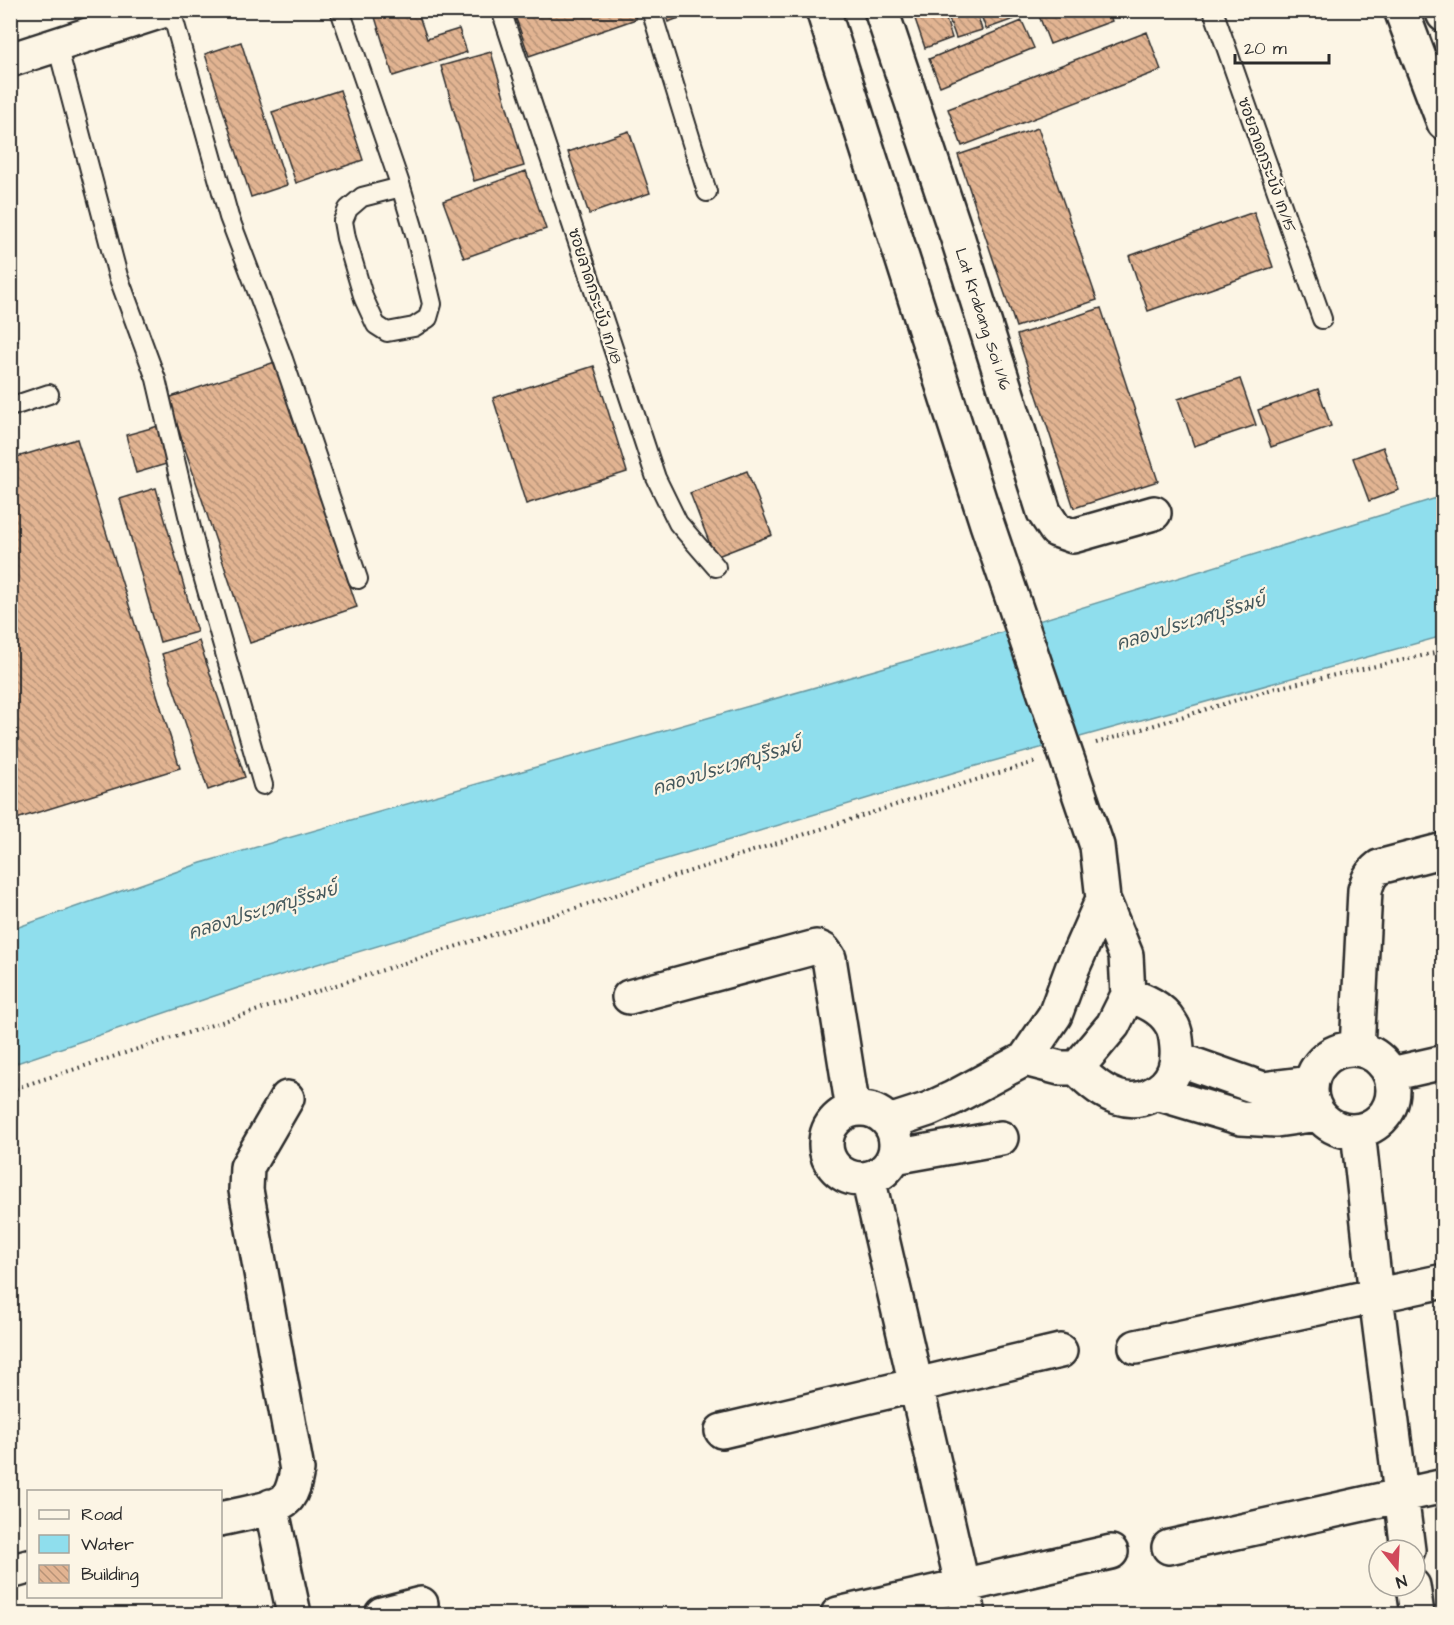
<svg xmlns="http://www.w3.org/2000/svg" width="1454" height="1625" font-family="'Architects Daughter','Playpen Sans Thai',sans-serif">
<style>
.water{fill:#8fdeed;stroke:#67969f;stroke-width:1.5}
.building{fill:url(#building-back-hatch);stroke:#2b2b2b;stroke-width:1.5}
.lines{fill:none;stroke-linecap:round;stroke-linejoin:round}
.lane-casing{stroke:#2b2b2b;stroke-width:22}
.street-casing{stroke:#2b2b2b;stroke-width:38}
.primary-casing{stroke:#2b2b2b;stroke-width:38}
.path{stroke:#2b2b2b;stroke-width:4;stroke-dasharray:1.5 4.5;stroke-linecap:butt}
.lane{stroke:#fcf5e5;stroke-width:18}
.street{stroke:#fcf5e5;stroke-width:33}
.primary{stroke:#fcf5e5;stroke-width:33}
.labels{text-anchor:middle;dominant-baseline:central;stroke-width:4.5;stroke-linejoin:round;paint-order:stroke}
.street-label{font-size:16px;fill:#2b2b2b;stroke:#fcf5e5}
.water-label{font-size:18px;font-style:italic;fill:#44585c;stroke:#fcf5e5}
</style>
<defs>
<pattern id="building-back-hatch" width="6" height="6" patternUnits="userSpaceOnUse" patternTransform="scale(1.5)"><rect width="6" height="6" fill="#e2b492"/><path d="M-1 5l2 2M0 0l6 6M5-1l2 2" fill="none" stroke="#b79377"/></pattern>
</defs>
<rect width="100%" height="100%" fill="#fcf5e5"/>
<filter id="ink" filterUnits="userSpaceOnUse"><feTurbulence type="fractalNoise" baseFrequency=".0167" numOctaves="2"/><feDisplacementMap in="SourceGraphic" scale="12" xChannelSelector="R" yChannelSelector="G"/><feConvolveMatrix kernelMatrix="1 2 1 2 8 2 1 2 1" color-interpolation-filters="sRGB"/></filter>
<g filter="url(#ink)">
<path class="water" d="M1443,496V636L972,767L238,988L11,1065L10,930L201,863L938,652Z"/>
<path class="building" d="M396,10H417L427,39L459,29L467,52L393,76L375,17Z
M513,10H633L636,19L529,56Z
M664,10H701L668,22Z
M912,10H943L952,38L925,48Z
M956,10H976L982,30L956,38L947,13Z
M979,10H1023L1025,15L986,29Z
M1044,10H1108L1112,21L1050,44L1038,13Z
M1022,21L1034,48L940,86L929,59Z
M1147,32L1161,70L962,146L948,109Z
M241,42L287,185L251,197L205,54Z
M491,52L524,166L474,181L441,66Z
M340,90L363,160L296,183L272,112Z
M1038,128L1097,300L1016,327L958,155Z
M629,131L650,193L589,214L568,152Z
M526,171L546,229L464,258L443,201Z
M1254,212L1273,267L1148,311L1129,256Z
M1101,308L1158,481L1074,508L1017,335Z
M10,317L18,341L10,344Z
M275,362L357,607L250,643L168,398Z
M594,366L627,472L526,504L493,398Z
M1240,379L1256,425L1194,446L1178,399Z
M1318,389L1331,426L1271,447L1258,410Z
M162,425L173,462L136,473L126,435Z
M77,439L180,768L10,821V459Z
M1383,447L1399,490L1369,501L1353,458Z
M747,471L772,535L715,557L690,493Z
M156,488L197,632L160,642L120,499Z
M199,641L245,777L208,790L162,654Z"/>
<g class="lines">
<g class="lane-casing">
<path id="lane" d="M171,10L229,217L283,359L358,579
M340,10L401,187
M501,10L656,478L678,523L716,567
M651,10L707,192
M1213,10L1322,319
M57,45L118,276L156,379L199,562L263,785
M401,187L416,237L432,304L428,318L414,327L387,332L376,325L364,299L346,238L343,221L348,209L362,197Z
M10,407L49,394"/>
</g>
<g class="street-casing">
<path id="street" d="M823,10L987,524L1097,846L1103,899L1126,955L1128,995L1113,1025L1077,1068H1060L1025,1059
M881,10L958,239L1044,512L1056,530L1073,536L1154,513
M1401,10L1444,123
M1442,10L1444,15
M629,997L816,947L823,950L829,958L853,1110
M1311 1090a41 41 0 1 1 82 0a41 41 0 1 1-82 0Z
M1357,1049L1365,890C1368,880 1370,874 1379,867L1444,850
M1178,1059L1263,1089L1311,1083
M1077,1068C1101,1094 1133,1114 1164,1086C1175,1076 1178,1062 1177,1048C1176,1038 1176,1030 1170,1022C1161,1007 1144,1000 1128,995
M1391,1074L1444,1062
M1157,1093L1241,1118L1276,1120L1318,1114
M826 1144a35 35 0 1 1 70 0a35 35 0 1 1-70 0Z
M889,1122L929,1109L953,1098L1025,1059L1055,1015L1072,969L1103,899
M1358,1131L1376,1296L1408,1550
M894,1157L1001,1138
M868,1178L969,1614
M1136,1347L1444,1281
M722,1431L1060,1351
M271,1506L294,1614
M220,1519C236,1515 279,1509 288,1497C294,1489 295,1479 297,1470L246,1190L247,1167L287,1098
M1169,1547L1444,1486
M10,1572L28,1567
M1413,1586L1417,1614
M382,1614L421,1604
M838,1614L1111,1552"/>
</g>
<g class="primary-casing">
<path id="primary" d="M10,60L165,10"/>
</g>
<path class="path" d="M1096,743L1276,688L1444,651
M10,1090L936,792L1035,762"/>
<use href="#lane" class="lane"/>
<use href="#street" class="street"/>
<use href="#primary" class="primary"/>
</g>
</g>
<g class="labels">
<g class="street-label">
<text transform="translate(1267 165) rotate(70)">ซอยลาดกระบัง 1ก/15</text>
<text transform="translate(595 296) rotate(72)">ซอยลาดกระบัง 1ก/18</text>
<text transform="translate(983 319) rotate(72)">Lat Krabang Soi 1/16</text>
</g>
<g class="water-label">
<text transform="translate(1191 622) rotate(-17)">คลองประเวศบุรีรมย์</text>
<text transform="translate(727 767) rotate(-17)">คลองประเวศบุรีรมย์</text>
<text transform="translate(263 911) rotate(-17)">คลองประเวศบุรีรมย์</text>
</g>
</g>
<rect width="1454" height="1625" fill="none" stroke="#fcf5e5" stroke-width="36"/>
<rect x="18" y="18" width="1418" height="1589" fill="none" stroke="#2b2b2b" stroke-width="2" filter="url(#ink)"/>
<rect x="27" y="1490" width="195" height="108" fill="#fcf5e5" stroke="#a8a49b" stroke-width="1.5"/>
<rect x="39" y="1510" width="30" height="9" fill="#fcf5e5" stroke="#a8a49b" stroke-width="1.5"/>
<text x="81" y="1520" font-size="18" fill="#2b2b2b">Road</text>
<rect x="39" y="1535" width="30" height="18" fill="#8fdeed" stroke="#a8a49b" stroke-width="1.5"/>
<text x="81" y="1550" font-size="18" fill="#2b2b2b">Water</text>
<rect x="39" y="1565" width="30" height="18" fill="url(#building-back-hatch)" stroke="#a8a49b" stroke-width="1.5"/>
<text x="81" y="1580" font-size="18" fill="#2b2b2b">Building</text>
<g transform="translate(1397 1568) rotate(162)"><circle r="28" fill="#fcf5e5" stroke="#a8a49b" stroke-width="1.5"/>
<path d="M0-4.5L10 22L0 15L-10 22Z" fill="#d1495b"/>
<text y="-9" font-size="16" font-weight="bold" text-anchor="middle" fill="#2b2b2b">N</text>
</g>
<path d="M1235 54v9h94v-9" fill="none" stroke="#2b2b2b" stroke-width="3"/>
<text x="1244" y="54" font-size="18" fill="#2b2b2b" stroke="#fcf5e5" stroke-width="4.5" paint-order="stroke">20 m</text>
</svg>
